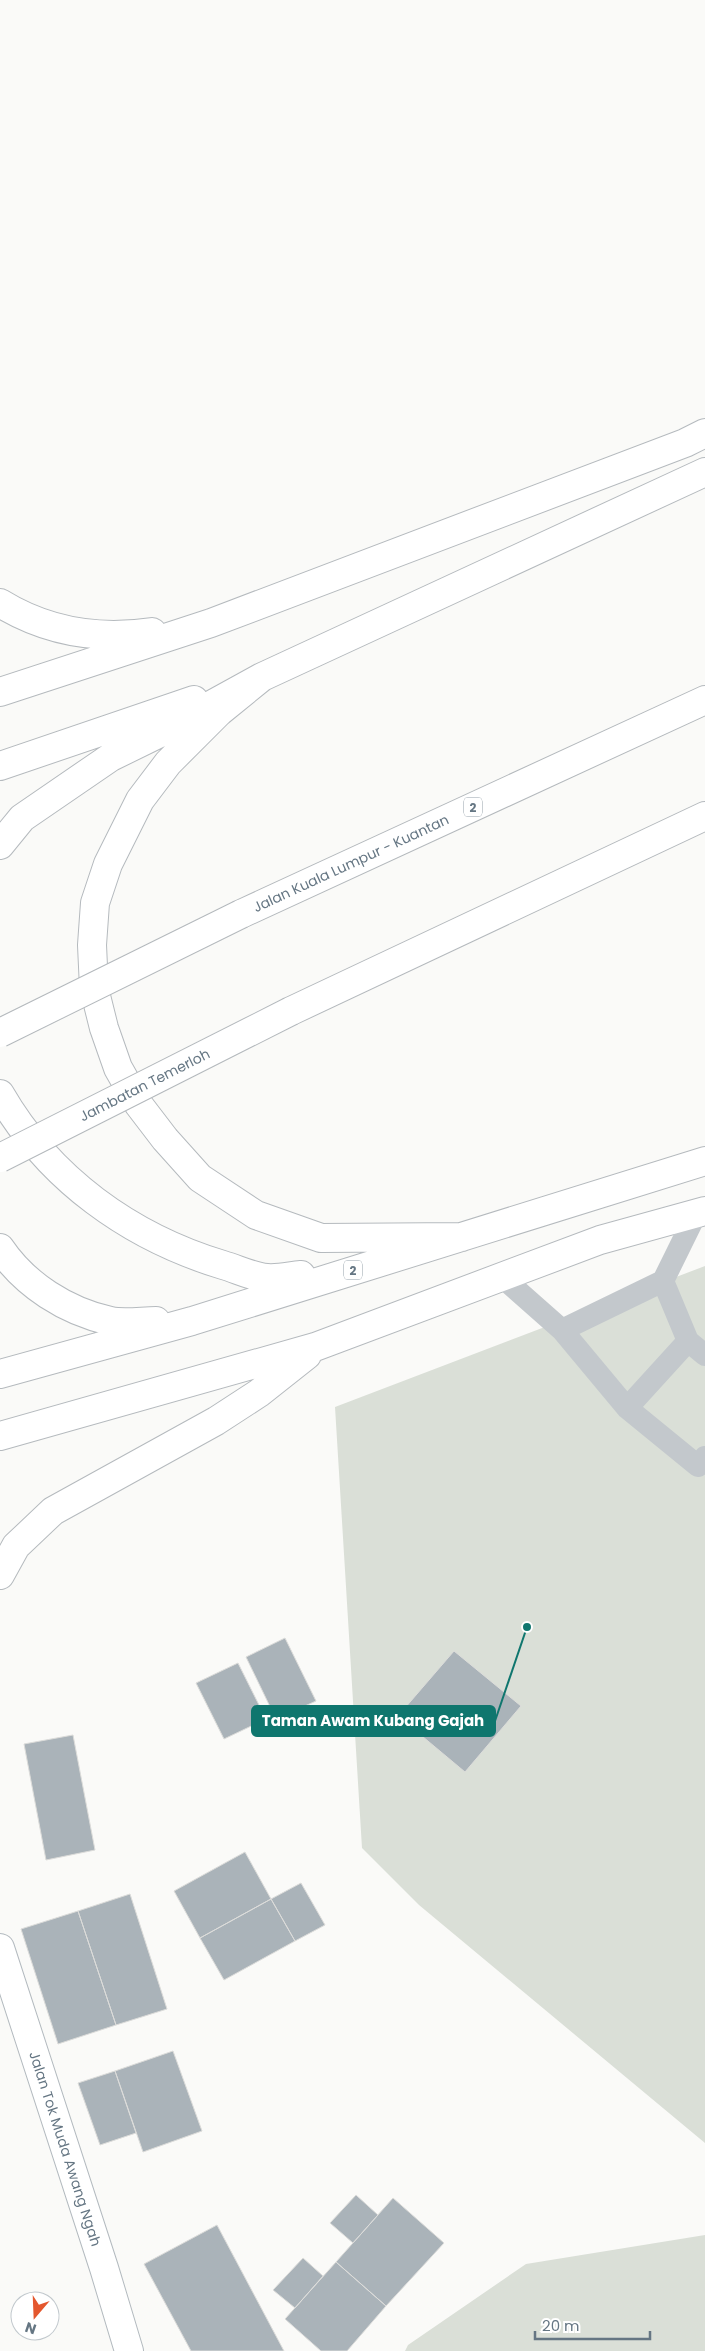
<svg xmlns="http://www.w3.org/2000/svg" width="705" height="2351" font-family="Poppins,sans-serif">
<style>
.green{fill:#dadfd7}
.building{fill:#aab3b9;stroke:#dcdcda}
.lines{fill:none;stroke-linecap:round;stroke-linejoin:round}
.secondary-casing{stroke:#b3babf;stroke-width:30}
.primary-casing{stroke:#b5babe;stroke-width:30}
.highway-casing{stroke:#b4b9bd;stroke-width:30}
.lane{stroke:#c3c8cc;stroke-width:22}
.secondary{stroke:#fff;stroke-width:28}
.primary{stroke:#fff;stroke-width:28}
.highway{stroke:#fff;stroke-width:28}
.highway-bridge-casing{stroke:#b4b9bd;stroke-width:30;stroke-linecap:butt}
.highway-bridge{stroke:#fff;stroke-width:28}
.labels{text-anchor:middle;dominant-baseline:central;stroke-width:5;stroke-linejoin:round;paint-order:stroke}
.shield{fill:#fff;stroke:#939fa8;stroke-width:1}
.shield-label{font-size:12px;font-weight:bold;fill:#657683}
.street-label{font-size:14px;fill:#657683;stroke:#fff}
.leader{fill:none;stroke:#0f766e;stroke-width:2}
.callout-dot{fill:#0f766e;stroke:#fff;stroke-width:2}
.callout{fill:#0f766e;stroke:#0f766e;stroke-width:2}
.callout-label{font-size:15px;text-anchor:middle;font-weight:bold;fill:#fff}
</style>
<rect width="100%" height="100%" fill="#fafaf8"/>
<path class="green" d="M705,1266V2143L419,1905L362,1848L335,1407Z
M705,2235V2351H405L408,2345L526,2264Z"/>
<path class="building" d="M285,1638L316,1701L276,1719L246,1657Z
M454,1651L521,1706L465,1772L398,1716Z
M238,1663L266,1719L224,1739L196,1683Z
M73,1735L95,1850L46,1860L24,1744Z
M245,1852L271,1899L200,1938L174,1891Z
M301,1883L325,1925L295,1941L271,1899Z
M130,1894L167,2009L116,2025L78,1911Z
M271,1899L295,1941L224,1980L200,1938Z
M78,1911L116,2025L58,2044L21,1929Z
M173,2051L202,2131L143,2152L115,2071Z
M115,2071L136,2133L100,2145L78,2083Z
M356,2195L378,2215L353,2243L330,2223Z
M393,2198L444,2243L386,2306L336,2262Z
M217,2225L284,2351H191L144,2264Z
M303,2258L323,2276L295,2308L273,2290Z
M336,2262L386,2306L347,2351H321L285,2319Z"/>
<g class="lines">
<g class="secondary-casing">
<g id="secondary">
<path id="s1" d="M0,1948L104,2268L129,2351"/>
</g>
</g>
<g class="primary-casing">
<path id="primary" d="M0,603C47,632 98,640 152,632
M262,677L219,712L168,763L140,800L108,864L95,903L92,945L94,988L104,1028L118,1068L139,1105L165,1139L200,1178L256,1215L321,1238L462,1237
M0,692L211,623L685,443L705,433
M0,766L194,700
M0,845L22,818L111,757L162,732L262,677L705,472
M0,1094C49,1179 130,1237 223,1265C237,1269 253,1277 267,1278C278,1279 290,1276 301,1275
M0,1248C25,1285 66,1311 110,1321C124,1324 142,1321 156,1321
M0,1374L192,1321L705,1161
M0,1436L315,1347L600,1240L705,1211
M0,1575L16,1546L53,1511L216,1421L259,1393L307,1355"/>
</g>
<g class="highway-casing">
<g id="highway">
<path id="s2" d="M241,914L705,700"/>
<path d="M291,1011L705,816"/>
</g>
</g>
<path class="lane" d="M502,1277L562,1330L627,1408L698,1466L705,1457
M663,1281L688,1341L705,1355
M562,1330L663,1281L696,1214
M627,1408L688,1341"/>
<use href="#secondary" class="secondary"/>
<use href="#primary" class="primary"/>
<use href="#highway" class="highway"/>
<g class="highway-bridge-casing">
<g id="highway-bridge">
<path d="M0,1033L241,914"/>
<path id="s3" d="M0,1158L291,1011"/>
</g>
</g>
<use href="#highway-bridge" class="highway-bridge"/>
</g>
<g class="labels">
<g class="shield">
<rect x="464" y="797.5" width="18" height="19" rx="4"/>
<rect x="344" y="1260.5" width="18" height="19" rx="4"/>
</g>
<g class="shield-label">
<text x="473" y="807">2</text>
<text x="353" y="1270">2</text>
</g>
<g class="street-label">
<text stroke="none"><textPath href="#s2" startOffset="121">Jalan Kuala Lumpur - Kuantan</textPath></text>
<text stroke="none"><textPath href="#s3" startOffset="162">Jambatan Temerloh</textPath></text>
<text stroke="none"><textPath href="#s1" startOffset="211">Jalan Tok Muda Awang Ngah</textPath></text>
</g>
</g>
<path class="leader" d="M527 1627L495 1721"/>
<circle class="callout-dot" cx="527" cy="1627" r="5"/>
<rect class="callout" x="252" y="1706" width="243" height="30" rx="5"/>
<g class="callout-label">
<text x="373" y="1726">Taman Awam Kubang Gajah</text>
</g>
<g transform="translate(35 2316) rotate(199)"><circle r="24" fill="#ffffff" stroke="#c1c8cd"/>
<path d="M0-4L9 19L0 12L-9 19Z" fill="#e4572e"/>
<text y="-8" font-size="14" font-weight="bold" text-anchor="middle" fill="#657683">N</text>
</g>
<path d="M535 2331v8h115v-8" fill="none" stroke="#657683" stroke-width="2.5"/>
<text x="542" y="2331" font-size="15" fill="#657683" stroke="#ffffff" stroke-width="4" paint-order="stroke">20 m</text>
</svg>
